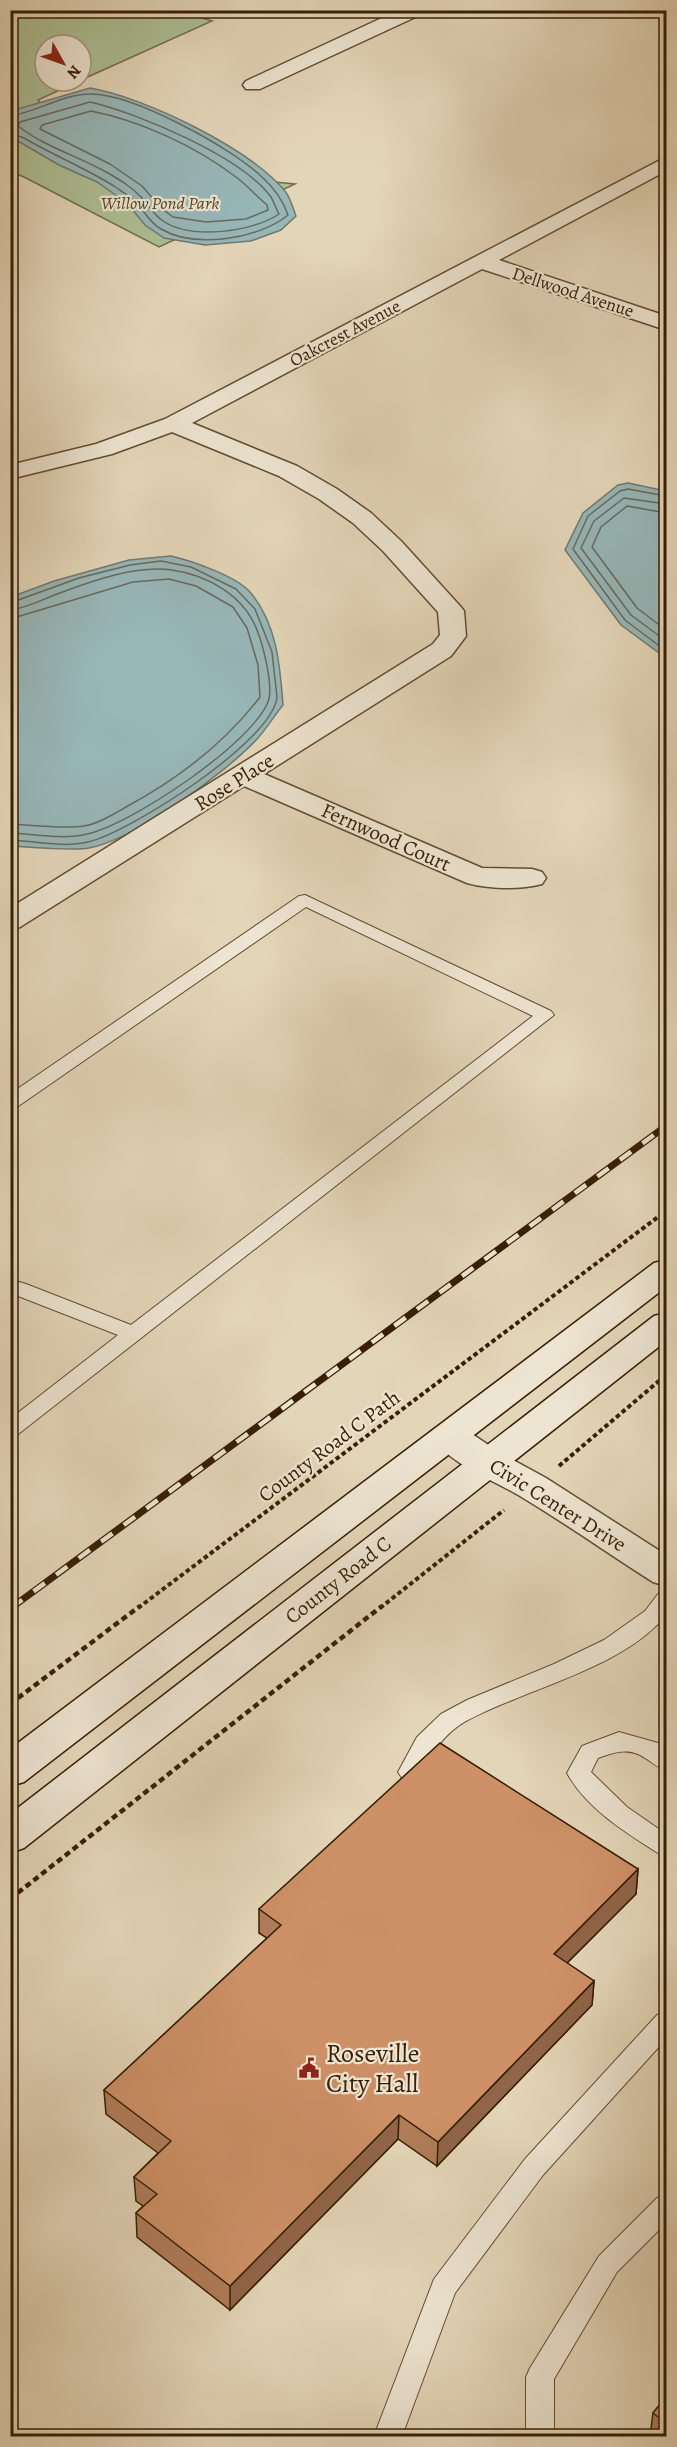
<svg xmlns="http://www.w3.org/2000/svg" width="677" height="2447" font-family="Alegreya,serif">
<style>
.green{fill:#adbe94;stroke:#726e4c;stroke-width:1.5}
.water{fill:#97b6b7;stroke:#71796f;stroke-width:1.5}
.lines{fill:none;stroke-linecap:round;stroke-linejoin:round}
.shore{stroke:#676a5e;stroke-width:1.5}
.service-casing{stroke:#624c31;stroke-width:2}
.minor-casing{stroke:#624c31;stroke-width:3}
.secondary-casing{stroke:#371e04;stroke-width:3}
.path-far1{stroke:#371e04;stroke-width:4;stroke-dasharray:4.5 3;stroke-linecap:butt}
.path{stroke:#371e04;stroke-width:4.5;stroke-dasharray:6 4;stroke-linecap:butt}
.service{fill:#ede4d1;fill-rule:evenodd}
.minor{fill:#ede4d1;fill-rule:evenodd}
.secondary{fill:#ede4d1;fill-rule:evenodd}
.rail-far1-casing{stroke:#371e04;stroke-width:7}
.rail-casing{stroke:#371e04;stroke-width:8}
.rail-far1{stroke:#ede4d1;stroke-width:4.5;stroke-dasharray:14;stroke-linecap:butt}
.rail{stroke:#ede4d1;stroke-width:6;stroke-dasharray:17;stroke-linecap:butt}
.wall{fill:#b07c59;stroke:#371e04;stroke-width:1.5}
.shaded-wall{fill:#906548;stroke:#371e04;stroke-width:1.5}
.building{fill:#cd9067;stroke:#371e04;stroke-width:1.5}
.labels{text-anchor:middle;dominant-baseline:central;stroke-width:4.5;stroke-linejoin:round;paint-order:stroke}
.far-park-label{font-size:18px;font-style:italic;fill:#544628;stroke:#ede4d1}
.far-street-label{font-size:18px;fill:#371e04;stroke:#ede4d1}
.street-label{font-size:21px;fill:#371e04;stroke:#ede4d1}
.near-poi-label{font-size:26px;fill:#371e04;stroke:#ede4d1;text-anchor:start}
</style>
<rect width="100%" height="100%" fill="#e3d5b8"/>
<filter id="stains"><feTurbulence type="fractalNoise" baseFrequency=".00333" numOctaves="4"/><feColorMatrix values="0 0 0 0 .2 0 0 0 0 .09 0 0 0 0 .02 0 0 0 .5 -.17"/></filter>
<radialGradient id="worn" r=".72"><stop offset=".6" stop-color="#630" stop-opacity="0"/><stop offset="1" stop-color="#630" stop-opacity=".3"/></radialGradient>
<path class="green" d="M176,10L212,21L81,80V45H45V81H79L38,100L54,122L200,175L295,184L159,247L24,177L11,172V11Z"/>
<path class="water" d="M90,88C144,97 249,148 285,191C290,197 293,208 296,216L281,230L251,241L205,245L164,238L145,225L128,204L97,182L59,165L11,137V111Z
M628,483L666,491V658L621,625L565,550L583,513L618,485Z
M171,556C192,561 236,576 250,592C277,624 280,665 283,705C274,716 267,728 258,738C227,772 134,840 89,848C73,851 28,847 11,846V597L54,581L129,560Z"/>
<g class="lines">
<path class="shore" d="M90,102C138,113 242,157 271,197C274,202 276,209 279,214C253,232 191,240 163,221C154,215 149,206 142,198C132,187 120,180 108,173C78,156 45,147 18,126L20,122Z
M91,111C141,121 195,146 236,177C247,185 256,196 267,205L268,210L246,219L206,222L173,217L161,208L142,186L110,164L40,129L42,125Z
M10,116C37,112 63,94 90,94C132,93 232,148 262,177C274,188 283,200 288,215C259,239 195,249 161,229C150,223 144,211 136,202C129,196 121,191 114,186C85,168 53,155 24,138L10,133
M666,496L628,489L620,491L588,516L573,549L625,620L666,651
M666,504L624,498L594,521L581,548L631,615L666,641
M666,513L627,506L601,527L592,547L637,608L666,630
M10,603L79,578L130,565L161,561L191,567L236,589L255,609L272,652L277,697C273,741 130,832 88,842C63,848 35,841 10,840
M10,610C27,608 41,600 57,594C92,581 135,565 172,570C208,575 244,596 257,630C263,645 274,687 268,702C251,744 132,824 87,834C63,840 35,834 10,833
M10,619L133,582L169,579L196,586L233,607L247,628L258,665L260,697C224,744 178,779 126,807C114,814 98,824 84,826C64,829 31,825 10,824"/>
<g class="service-casing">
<path id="service" d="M305,895L551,1011L554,1015L17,1435L10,1437V1419L118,1335L18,1296L10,1298V1285L19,1282L26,1284L131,1325L533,1016L306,907L17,1107L10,1109V1094L299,896Z
M666,1592V1615C624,1668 525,1689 466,1721C441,1736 432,1754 418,1778L410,1781L402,1778L398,1772L417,1737L441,1714L467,1700L554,1664L604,1640L645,1611L658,1594Z
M619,1732L658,1743L666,1749V1770C658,1768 653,1763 645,1758C629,1747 615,1752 598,1758L591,1772L627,1807L666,1834V1855L658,1853C625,1832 586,1808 567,1773L582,1746Z
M666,2012V2039L543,2175L455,2293L402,2436H374L434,2279L525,2159L657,2015Z
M666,2195V2223L617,2272L554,2379V2436H526V2377L530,2368L599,2256L657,2198Z"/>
</g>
<g class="minor-casing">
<path id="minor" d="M399,10H424L422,14L260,89H246L243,85L246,81Z
M666,157V171L499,260L666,316V330L482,269L192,423L297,466L337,489L371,513L401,541L460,606L464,611L466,636L451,656L264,774L482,868L532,869L542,872L546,878L542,884C520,890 489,889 467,883L244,786L20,927L10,930V908L433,644L440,635L438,612L383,551L353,523L319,499L279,476L172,432L112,454L10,479V465L96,444L165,419Z
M450,1425L463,1428L502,1454L546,1478L666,1555V1586L653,1582C609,1554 565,1523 520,1496C495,1481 448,1463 432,1437L437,1428Z"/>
</g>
<g class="secondary-casing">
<path id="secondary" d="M666,1260V1287L24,1782L10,1786V1749L654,1263Z
M666,1313V1341L24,1848L10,1853V1814L654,1316Z"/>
</g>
<path class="path-far1" d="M559,1466L666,1375
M138,1608L666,1211
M380,1608L504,1510"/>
<path class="path" d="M10,1704L140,1606
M10,1899L382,1606"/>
<use href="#service" class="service"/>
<use href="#minor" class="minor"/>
<use href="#secondary" class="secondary"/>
<g class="rail-far1-casing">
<path id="rail-far1" d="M11,1608L666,1126"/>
</g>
<g class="rail-casing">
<path id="rail" d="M10,1609L13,1606"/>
</g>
<use href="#rail-far1" class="rail-far1"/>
<use href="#rail" class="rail"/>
</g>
<path class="wall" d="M638,1869L636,1894L567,1963L594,1981L592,2005L437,2166L398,2139L230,2310L137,2237L136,2213L143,2206L136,2201L134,2177L158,2153L106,2114L104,2090L267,1938L259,1933V1909Z
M666,2397V2436H650L653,2413Z"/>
<path class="shaded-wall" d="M638,1869L636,1894L552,1978L554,1954Z
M594,1981L592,2005L437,2166L438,2142Z
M399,2115L398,2139L230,2310V2286Z"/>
<path class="building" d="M440,1743L638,1869L554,1954L594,1981L438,2142L399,2115L230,2286L136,2213L157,2194L134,2177L171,2141L104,2090L281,1925L259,1909Z
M666,2397V2423L653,2413Z"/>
<defs>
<g id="civic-bare" transform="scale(1.62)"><path d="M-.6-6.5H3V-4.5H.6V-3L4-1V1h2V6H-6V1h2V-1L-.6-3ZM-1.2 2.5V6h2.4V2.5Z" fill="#8f2418" stroke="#ede4d1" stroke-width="2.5" paint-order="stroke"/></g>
</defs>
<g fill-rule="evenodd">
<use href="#civic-bare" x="309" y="2068"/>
</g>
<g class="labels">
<g class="far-park-label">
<text x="160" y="203">Willow Pond Park</text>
</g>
<g class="far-street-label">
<text transform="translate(573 292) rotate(18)">Dellwood Avenue</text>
<text transform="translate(345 333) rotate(-28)">Oakcrest Avenue</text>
</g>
<g class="street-label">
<text transform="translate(234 782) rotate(-32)">Rose Place</text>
<text transform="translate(386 837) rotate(24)">Fernwood Court</text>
<text transform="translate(329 1446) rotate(-37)">County Road C Path</text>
<text transform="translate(558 1505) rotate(32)">Civic Center Drive</text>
<text transform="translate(338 1580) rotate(-38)">County Road C</text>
</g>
<g class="near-poi-label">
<text x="326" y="2053">Roseville<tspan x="326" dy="30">City Hall</tspan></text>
</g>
</g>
<rect width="677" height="2447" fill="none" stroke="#e3d5b8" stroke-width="36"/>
<rect x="12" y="12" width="653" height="2423" fill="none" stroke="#371e04" stroke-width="3"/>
<rect x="18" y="18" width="641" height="2411" fill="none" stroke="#371e04" stroke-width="1.5"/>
<g transform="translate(63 63) rotate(130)"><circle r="28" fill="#ede4d1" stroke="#a4957f" stroke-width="1.5"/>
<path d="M0-4.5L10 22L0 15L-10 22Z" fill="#8f2418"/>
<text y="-9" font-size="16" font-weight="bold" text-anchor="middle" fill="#371e04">N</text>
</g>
<rect width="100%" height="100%" filter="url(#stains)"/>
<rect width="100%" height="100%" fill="url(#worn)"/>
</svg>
